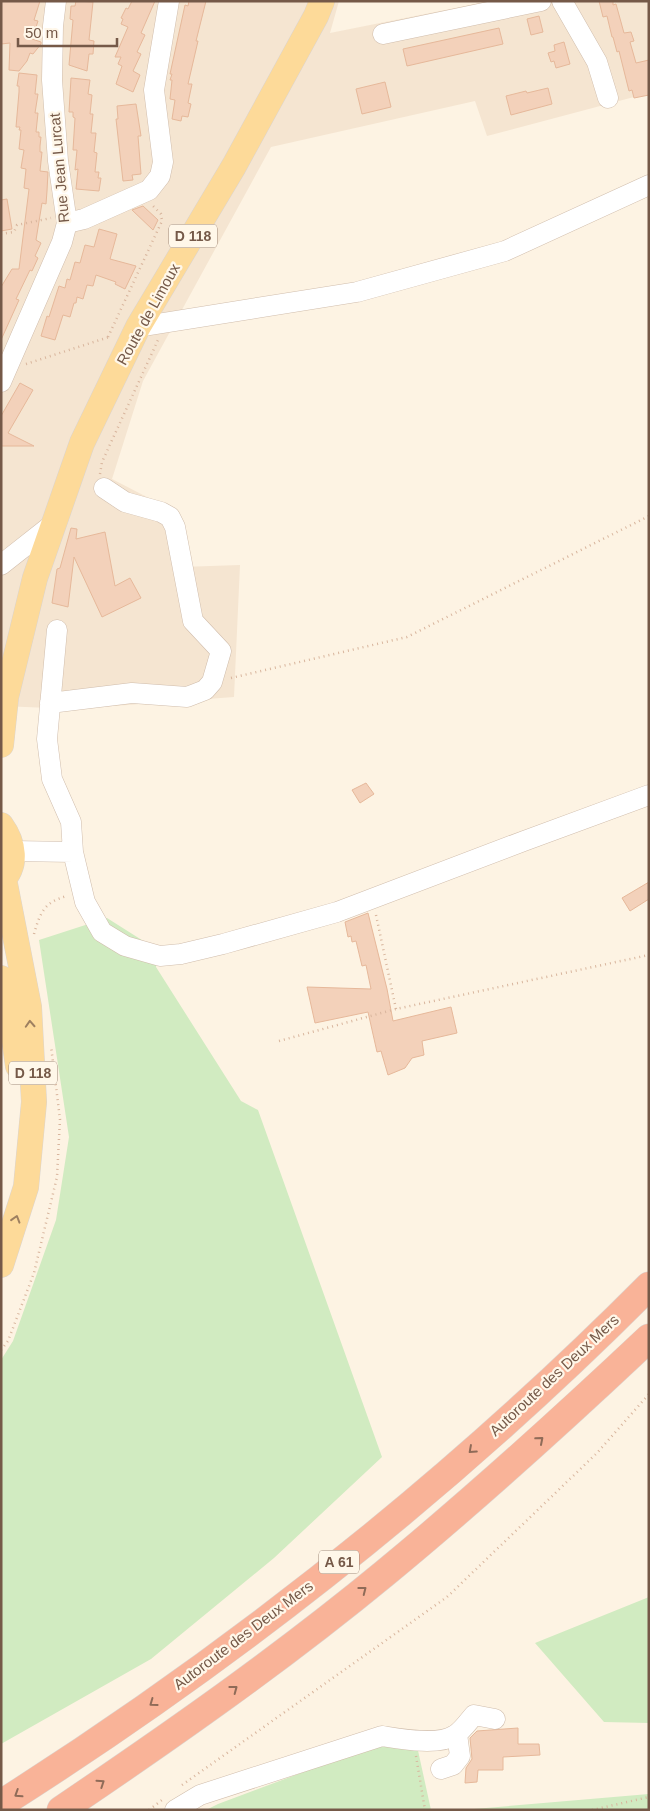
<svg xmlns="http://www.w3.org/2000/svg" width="650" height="1811" font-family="Arial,sans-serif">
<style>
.residential{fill:#f5e5d1}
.green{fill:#d1ebc1}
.building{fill:#f3d1ba;stroke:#e6b89a}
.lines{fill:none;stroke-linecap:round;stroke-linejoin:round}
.minor-casing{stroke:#d0bdac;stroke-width:21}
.major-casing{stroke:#dbd4cf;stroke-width:26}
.highway-casing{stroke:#dbd4cf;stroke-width:29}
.path{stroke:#d8b59d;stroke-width:2.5;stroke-dasharray:1 4;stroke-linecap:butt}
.minor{stroke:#fff;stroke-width:20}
.major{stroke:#fdda99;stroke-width:25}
.highway{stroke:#f9b398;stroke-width:28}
.oneway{stroke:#9e8060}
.oneway2{stroke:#8f6b58}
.labels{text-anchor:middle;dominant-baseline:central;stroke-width:4.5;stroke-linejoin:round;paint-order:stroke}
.shield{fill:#fff7e9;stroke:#9e8878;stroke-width:1}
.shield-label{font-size:14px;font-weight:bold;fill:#755948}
.street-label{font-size:15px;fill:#755948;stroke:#fff7e9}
</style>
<rect width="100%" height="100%" fill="#fdf3e3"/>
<path class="residential" d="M1,1H339L330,33L490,1H649V93L487,136L475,101L271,147L143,381L112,479L174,511L181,567L240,565L234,697L74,709L1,706Z"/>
<path class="green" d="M107,918L156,949V967L241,1101L258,1110L382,1457L274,1558L151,1659L1,1744V1360L13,1341L56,1220L69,1137L39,940Z
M649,1597V1723L604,1722L535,1643Z
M373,1746H417L431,1810H206L218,1804Z
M649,1794V1810H462Z"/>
<path class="building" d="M1,1H40L34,20L38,21L32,39L41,42V44L33,54L30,53L27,61L19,71L9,70L10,43L1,44Z
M76,1L93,2L89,40L94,41L93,54H89L87,71L69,65L73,20L70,19L71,6H75Z
M132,1H155L141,33L145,35L137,52L141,54L133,71L140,75L133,92L116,84L122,66L118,64L121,57H115L128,27L121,24L123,19L121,18L126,8L128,9Z
M189,1H206L196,41H198L188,84H192L188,103L191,104L188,117L182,116L181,121L172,119L175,100L170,99L172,80H170L172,74H170L185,5L188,6Z
M599,1H613V5L616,4L624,33L631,32L634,41L630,42L636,63L649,60V95L634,98L632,90L629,91L619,51L617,52L613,37H612L607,16L603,17Z
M539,16L543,32L531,35L527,19Z
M499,28L503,44L407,66L403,49Z
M564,42L570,64L556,68L554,61L551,62L548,53L555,51L554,45Z
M19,73L37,75L35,94H38L35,113H38L36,132H39V137H41L40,146V152H42L40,171L48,172L47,191L46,204L42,203L36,240L41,243L35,256L38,258L32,271L30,270L16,299L19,300L1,340V287L12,269H19L29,189L24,188L26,169L21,168L24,150L19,149L21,130H19L20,127H16L19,92V86H17Z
M71,78L90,80L88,94L92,95L90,114H93L91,133H96L94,152L97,153L95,172H99L98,178H101L99,191L76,189L78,169L75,170L77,150H73L75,118L73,117V112H69Z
M385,82L391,107L362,114L356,89Z
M548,88L552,104L511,115L506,96L526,91L527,93Z
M136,104L141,136H138L141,174L132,175L133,180L123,181L116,119H118L117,106Z
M7,199L12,229L1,231V200Z
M143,206L158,220L153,230L132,210Z
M99,229L117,234L110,259L136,266L125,289L115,284L116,282L96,275L93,286L87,285L83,299L77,297L76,303H74L70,317L63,315L55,340L41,336L47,316L49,317L59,286L65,288L67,279L70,280L75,262L80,263L85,245L94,247Z
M20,383L33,390L8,433L34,446H1V416Z
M71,528L77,529L76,539L105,532L115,586L130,578L141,598L102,617L74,557L68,607L52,603L57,569L60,568Z
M366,783L374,794L360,803L352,790Z
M649,882V899L630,911L622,898Z
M368,913L387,989L393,1021L451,1007L457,1033L422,1041L424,1055L412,1058L405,1068L388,1075L381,1051L377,1052L368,1012L315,1023L307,987L371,989L366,965L362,966L356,941L352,942L351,936L348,937L345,922Z
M518,1728V1744H539L540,1755L503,1757V1770H478L477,1782L465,1783L466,1768L472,1759L470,1738L477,1731Z"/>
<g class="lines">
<g class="minor-casing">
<path id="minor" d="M562,1L597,62L608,98
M383,34L541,1
M67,223L84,219L149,190L160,176L163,162L154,90L169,1
M138,327L357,292L505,251L649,185
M1,382L62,242L67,223L58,161L52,80L53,26L56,1
M1,565L53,524
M57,630L47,739L52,779L71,822L73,852
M50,703L132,693L187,697L205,690L212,682L221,651L193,621L175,527L170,517L161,512L125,502L104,488
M13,851L73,852L85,902L102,932L125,946L160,956L181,954L223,944L337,912L524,841L649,795
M441,1769L453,1765L460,1756L457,1734
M175,1810L200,1795L382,1736C401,1739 439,1746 455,1735C462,1731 468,1722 474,1715L495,1719"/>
</g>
<g class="major-casing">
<path id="major" d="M1,709L6,697L35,578L82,443L138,327L234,166L316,16L322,1
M1,745L6,697
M1,825C14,843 18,865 1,882
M1,978L10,1010L18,1066
M1,1265L26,1187L34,1102L29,1007L4,879"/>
</g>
<g class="highway-casing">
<path id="highway" d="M1,1804C234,1656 454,1482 649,1286
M61,1810C172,1735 282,1658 385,1573C476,1498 563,1419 649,1338"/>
</g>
<path class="path" d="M1,234L14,232L17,225L51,218
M108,337L162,221L161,214L153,206
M26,364L109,337
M100,474L102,462L158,340
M231,678L407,637L649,516
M376,915L396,1009
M34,934C40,913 44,902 67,896
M279,1041L396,1009L649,955
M1,1350L8,1341L34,1273L57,1177L60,1119L51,1046
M416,1756L425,1810
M182,1785L447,1597L597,1453L649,1394
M149,1810L162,1800
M592,1810L649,1797"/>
<use href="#minor" class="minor"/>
<use href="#major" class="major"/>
<use href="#highway" class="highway"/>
</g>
<defs><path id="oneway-chevron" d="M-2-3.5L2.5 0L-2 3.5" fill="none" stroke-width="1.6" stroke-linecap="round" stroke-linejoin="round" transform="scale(1.25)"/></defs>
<g class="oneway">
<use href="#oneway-chevron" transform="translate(30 1024) rotate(-93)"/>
<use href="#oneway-chevron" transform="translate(16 1219) rotate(-73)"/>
</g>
<g class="oneway2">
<use href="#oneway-chevron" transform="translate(540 1440) rotate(-41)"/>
<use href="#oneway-chevron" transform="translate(472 1450) rotate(138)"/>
<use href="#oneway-chevron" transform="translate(363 1590) rotate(-38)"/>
<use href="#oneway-chevron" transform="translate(234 1689) rotate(-37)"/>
<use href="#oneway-chevron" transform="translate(153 1703) rotate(144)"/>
<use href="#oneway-chevron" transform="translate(101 1783) rotate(-34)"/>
<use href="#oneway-chevron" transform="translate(18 1794) rotate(147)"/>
</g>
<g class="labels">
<g class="shield">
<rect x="169" y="224.5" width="48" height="23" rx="4"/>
<rect x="9" y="1061.5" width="48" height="23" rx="4"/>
<rect x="319" y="1550.5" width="40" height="23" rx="4"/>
</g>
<g class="shield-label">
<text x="193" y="236">D 118</text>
<text x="33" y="1073">D 118</text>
<text x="339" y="1562">A 61</text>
</g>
<g class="street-label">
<text transform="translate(59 168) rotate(-95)">Rue Jean Lurcat</text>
<text transform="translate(148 314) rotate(-61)">Route de Limoux</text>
<text transform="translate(554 1375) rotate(-43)">Autoroute des Deux Mers</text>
<text transform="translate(243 1635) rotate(-37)">Autoroute des Deux Mers</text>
</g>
</g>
<rect width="650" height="1811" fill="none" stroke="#755948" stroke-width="5"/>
<path d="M18 38v8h99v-8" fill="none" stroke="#755948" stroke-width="2.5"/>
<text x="25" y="38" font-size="15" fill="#755948" stroke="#fff7e9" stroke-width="4" paint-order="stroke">50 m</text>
</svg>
